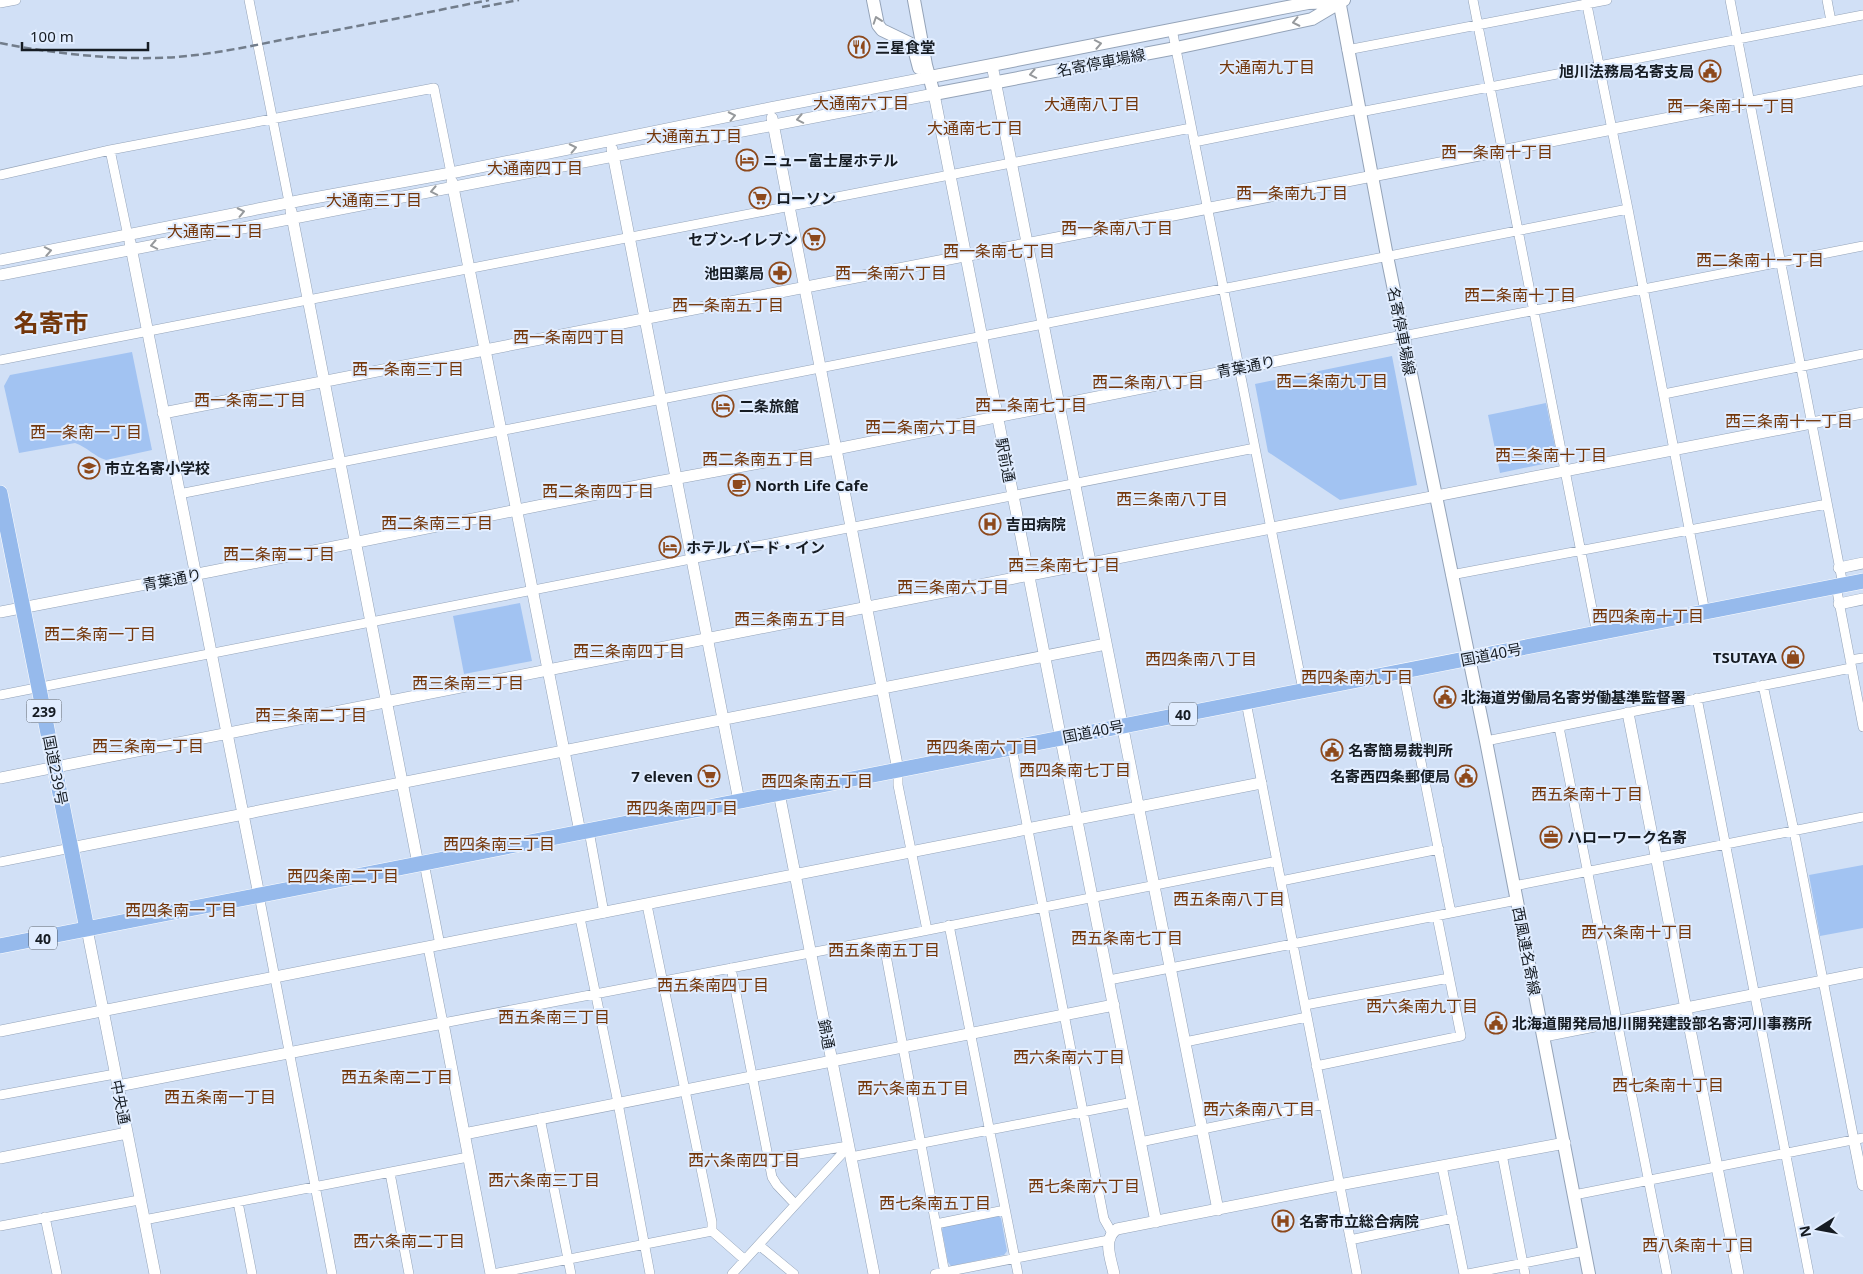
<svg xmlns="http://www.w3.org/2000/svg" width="1863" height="1274" font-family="'Noto Sans','Noto Sans JP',sans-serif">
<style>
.green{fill:#a2c3f2}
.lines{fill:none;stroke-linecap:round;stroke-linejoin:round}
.minor-casing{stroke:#94a3b8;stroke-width:10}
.tertiary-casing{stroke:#94a3b8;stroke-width:12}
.secondary-casing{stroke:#94a3b8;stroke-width:14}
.trunk-casing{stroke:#fff;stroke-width:16}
.minor{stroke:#fff;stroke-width:9}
.tertiary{stroke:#fff;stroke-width:11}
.secondary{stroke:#fff;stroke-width:12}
.trunk{stroke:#96baec;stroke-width:15}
.rail{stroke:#727d8b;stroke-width:2.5;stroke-dasharray:8 4;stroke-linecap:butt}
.oneway{stroke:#96999c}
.labels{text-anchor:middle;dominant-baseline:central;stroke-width:4;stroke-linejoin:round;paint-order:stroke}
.shield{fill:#e1edff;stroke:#535b65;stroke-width:1}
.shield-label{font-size:14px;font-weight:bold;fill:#161c23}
.poi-label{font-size:15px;font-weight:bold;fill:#161c23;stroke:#e1edff;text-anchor:start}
.street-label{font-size:15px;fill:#161c23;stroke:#e1edff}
.neighbourhood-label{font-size:16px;fill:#73360a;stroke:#e1edff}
.town-label{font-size:25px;font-weight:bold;fill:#73360a;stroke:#e1edff}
</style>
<rect width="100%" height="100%" fill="#d1e0f6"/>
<path class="green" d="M132,352L152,450L106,460C95,457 87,447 75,443L19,453L4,386L10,375Z
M1392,356L1417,485L1340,500L1268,452L1255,384Z
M1546,403L1558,461L1500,473L1488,415Z
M520,603L532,661L464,674L453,616Z
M1863,865V928L1820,936L1809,875Z
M997,1215L1001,1218L1007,1251L1004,1255L951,1266L948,1262L942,1230L943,1226Z"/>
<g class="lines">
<g class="minor-casing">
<path id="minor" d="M249,0L289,202
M1473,0L1597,634
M1586,0L1628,209L1705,612
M1730,0L1843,585
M1827,0L1831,21
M0,3L16,0
M1172,29L1303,690
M1347,50L1607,0
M1360,112L1863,15
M1194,142L1359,109
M110,150L128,236
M0,175L110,150L434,88L451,173
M1403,336L1863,246
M0,360L1191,128
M1664,394L1863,354
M179,494L1628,209
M1451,575L1827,504
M1836,586L1863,727
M1850,660L1863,658
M1403,671L1451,913
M1763,685L1794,831L1854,1140
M0,695L1255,448
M1697,698L1809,1274
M1246,702L1357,1274
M1559,727L1667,1274
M1486,741L1851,668
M1012,748L1104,1219L1112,1233
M898,770V785L927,930
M589,831L604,913
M0,862L71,848
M424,863L440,945
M1281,881L1439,849
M1514,886L1863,817
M259,895L332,1274
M647,905L712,1222V1231L745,1260
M580,918L618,1103L650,1274
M949,925L1018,1274
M883,939L945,1274
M428,947L443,1023L883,939L1277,861
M731,968L772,1177L777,1185L795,1204
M1109,980L1517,900
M1305,1005L1449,978
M1185,1042L1307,1017
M1316,1066L1461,1036L1437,916
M0,1095L115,1074
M540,1118L571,1274
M1140,1142L1324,1104
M1502,1154L1525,1274
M851,1157L1133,1102
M769,1159L848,1146
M1442,1166L1464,1274
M390,1173L409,1274
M1574,1195L1863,1138
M238,1202L252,1274
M45,1217L57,1274
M144,1220L468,1157
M936,1224L1005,1210
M0,1226L139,1200
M1350,1240L1453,1218
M759,1245L794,1274
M493,1274L712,1231
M732,1274L849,1146
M935,1274L1109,1240
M1468,1274L1585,1251"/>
</g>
<g class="tertiary-casing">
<path id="tertiary" d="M992,65L1218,1210
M772,118L898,770
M612,149L739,801
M452,182L580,832
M291,211L418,864
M130,242L259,895
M0,260L303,200L451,173L770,108L930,77
M0,275L934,94L1156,1222
M163,413L1863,80
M1839,568L1863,563
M1839,604L1863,599
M0,612L213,571L657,482L836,449L1403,336
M1628,713L1738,1274
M0,778L1040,573L1863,413
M779,793L874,1274
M71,848L1106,644
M87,929L155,1274
M0,1031L1261,783
M1544,1036L1863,973
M118,1086L443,1023L491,1274
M464,1134L1114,1005
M1854,1140L1863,1185
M0,1158L127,1133
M1114,1274C1111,1259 1102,1239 1117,1229L1339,1185L1565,1143"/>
</g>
<g class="secondary-casing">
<path id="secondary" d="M873,0L878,25L882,30L909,43L914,49L919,68
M914,0L926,65L934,94L1176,48L1312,19L1344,0
M1339,0L1387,256L1486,741L1589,1274
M930,77L1308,3L1339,2"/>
</g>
<g class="trunk-casing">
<path id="trunk" d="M0,493L87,929
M0,946L1863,581"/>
</g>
<use href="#minor" class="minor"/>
<use href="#tertiary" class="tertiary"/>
<use href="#secondary" class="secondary"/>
<use href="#trunk" class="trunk"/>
<path class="rail" d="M482,7L519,0
M0,43C54,54 122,61 177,57C212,54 247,47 281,40C351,28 420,14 489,0"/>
</g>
<defs><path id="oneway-chevron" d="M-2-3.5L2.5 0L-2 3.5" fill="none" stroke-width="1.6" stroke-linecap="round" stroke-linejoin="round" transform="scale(1.25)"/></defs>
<g class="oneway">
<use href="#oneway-chevron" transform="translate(877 20) rotate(-109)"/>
<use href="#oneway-chevron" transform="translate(1296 22) rotate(168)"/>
<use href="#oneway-chevron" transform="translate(1098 44) rotate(-11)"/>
<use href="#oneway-chevron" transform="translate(1033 74) rotate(169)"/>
<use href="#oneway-chevron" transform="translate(732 116) rotate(-12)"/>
<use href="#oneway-chevron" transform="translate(800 119) rotate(169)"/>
<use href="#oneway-chevron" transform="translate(573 148) rotate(-12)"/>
<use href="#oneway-chevron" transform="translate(434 191) rotate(169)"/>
<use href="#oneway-chevron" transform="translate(241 212) rotate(-12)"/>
<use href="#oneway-chevron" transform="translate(154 245) rotate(169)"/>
<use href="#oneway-chevron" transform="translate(48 251) rotate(-11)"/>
</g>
<defs>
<g id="restaurant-ring" transform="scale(1.125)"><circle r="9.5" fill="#e1edff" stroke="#8d491c" stroke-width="1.5"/><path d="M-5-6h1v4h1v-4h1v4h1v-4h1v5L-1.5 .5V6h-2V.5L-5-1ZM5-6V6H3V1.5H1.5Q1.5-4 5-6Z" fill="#8d491c"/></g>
<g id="civic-ring" transform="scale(1.125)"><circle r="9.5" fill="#e1edff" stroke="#8d491c" stroke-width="1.5"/><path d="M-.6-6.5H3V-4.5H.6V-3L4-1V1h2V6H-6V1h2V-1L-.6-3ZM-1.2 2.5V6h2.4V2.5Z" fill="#8d491c"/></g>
<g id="hotel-ring" transform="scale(1.125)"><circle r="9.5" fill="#e1edff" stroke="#8d491c" stroke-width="1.5"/><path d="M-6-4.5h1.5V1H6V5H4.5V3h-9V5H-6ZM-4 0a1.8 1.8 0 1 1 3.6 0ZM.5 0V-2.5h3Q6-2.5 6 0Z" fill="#8d491c"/></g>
<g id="supermarket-ring" transform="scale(1.125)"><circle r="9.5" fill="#e1edff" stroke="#8d491c" stroke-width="1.5"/><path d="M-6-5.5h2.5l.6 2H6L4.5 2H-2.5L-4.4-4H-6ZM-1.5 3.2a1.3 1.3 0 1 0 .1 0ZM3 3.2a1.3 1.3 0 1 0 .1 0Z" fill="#8d491c"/></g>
<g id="pharmacy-ring" transform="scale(1.125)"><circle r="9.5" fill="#e1edff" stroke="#8d491c" stroke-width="1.5"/><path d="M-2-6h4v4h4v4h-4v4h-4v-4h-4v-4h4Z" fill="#8d491c"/></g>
<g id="school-ring" transform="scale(1.125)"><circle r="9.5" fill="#e1edff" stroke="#8d491c" stroke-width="1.5"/><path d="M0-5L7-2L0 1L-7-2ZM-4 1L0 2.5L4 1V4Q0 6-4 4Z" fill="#8d491c"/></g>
<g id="cafe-ring" transform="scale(1.125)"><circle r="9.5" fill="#e1edff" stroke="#8d491c" stroke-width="1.5"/><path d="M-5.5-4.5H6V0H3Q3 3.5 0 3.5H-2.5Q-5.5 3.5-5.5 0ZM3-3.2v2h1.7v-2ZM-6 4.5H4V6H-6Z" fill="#8d491c"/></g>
<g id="hospital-ring" transform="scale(1.125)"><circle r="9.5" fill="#e1edff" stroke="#8d491c" stroke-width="1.5"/><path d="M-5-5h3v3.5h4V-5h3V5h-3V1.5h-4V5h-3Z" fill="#8d491c"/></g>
<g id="shop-ring" transform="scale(1.125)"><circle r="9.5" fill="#e1edff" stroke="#8d491c" stroke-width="1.5"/><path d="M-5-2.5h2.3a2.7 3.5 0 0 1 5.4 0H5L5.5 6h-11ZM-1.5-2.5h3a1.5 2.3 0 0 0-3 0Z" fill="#8d491c"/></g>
<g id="office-ring" transform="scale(1.125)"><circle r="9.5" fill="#e1edff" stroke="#8d491c" stroke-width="1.5"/><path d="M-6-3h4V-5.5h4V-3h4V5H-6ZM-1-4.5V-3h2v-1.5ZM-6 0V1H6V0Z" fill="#8d491c"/></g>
</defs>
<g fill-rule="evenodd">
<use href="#restaurant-ring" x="859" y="47"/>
<use href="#civic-ring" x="1710" y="71"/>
<use href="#hotel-ring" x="747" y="160"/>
<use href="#supermarket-ring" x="760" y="198"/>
<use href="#supermarket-ring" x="814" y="239"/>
<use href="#pharmacy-ring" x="780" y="273"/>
<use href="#hotel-ring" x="723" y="406"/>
<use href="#school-ring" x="89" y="468"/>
<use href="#cafe-ring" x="739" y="485"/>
<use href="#hospital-ring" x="990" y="524"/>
<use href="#hotel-ring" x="670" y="547"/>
<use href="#shop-ring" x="1793" y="657"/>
<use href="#civic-ring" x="1445" y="697"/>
<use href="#civic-ring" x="1332" y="750"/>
<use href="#supermarket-ring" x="709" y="776"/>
<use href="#civic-ring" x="1466" y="776"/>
<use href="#office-ring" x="1551" y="837"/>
<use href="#civic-ring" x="1496" y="1023"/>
<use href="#hospital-ring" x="1283" y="1221"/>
</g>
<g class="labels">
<g class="shield">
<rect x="26.5" y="699.5" width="35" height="23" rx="4"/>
<rect x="1169" y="702.5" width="28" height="23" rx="4"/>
<rect x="29" y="926.5" width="28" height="23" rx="4"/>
</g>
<g class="shield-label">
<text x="44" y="711">239</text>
<text x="1183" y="714">40</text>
<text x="43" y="938">40</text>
</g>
<g class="poi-label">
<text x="875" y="47">三星食堂</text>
<text x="1694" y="71" text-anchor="end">旭川法務局名寄支局</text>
<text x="763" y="160">ニュー富士屋ホテル</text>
<text x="776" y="198">ローソン</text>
<text x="798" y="239" text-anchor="end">セブン-イレブン</text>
<text x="764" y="273" text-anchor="end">池田薬局</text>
<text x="739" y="406">二条旅館</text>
<text x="105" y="468">市立名寄小学校</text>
<text x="755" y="485">North Life Cafe</text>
<text x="1006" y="524">吉田病院</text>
<text x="686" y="547">ホテル バード・イン</text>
<text x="1777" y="657" text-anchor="end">TSUTAYA</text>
<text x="1461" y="697">北海道労働局名寄労働基準監督署</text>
<text x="1348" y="750">名寄簡易裁判所</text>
<text x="693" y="776" text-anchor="end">7 eleven</text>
<text x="1450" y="776" text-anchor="end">名寄西四条郵便局</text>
<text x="1567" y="837">ハローワーク名寄</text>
<text x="1512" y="1023">北海道開発局旭川開発建設部名寄河川事務所</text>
<text x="1299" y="1221">名寄市立総合病院</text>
</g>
<g class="street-label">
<text transform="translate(1101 62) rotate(-11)">名寄停車場線</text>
<text transform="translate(1402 331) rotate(79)">名寄停車場線</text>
<text transform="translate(1246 366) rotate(-11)">青葉通り</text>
<text transform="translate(1006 460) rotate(79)">駅前通</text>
<text transform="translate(172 579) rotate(-11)">青葉通り</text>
<text transform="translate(1491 654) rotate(-11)">国道40号</text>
<text transform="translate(1093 731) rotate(-11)">国道40号</text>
<text transform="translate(56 770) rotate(79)">国道239号</text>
<text transform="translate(1527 951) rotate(79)">西風連名寄線</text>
<text transform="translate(827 1034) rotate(79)">錦通</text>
<text transform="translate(121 1102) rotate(79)">中央通</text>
</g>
<g class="neighbourhood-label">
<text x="1267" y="67">大通南九丁目</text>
<text x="861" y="103">大通南六丁目</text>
<text x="1092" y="104">大通南八丁目</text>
<text x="1731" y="106">西一条南十一丁目</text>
<text x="975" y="128">大通南七丁目</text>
<text x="694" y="136">大通南五丁目</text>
<text x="1497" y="152">西一条南十丁目</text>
<text x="535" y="168">大通南四丁目</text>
<text x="1292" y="193">西一条南九丁目</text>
<text x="374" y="200">大通南三丁目</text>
<text x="1117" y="228">西一条南八丁目</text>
<text x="215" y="231">大通南二丁目</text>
<text x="999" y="251">西一条南七丁目</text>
<text x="1760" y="260">西二条南十一丁目</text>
<text x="891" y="273">西一条南六丁目</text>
<text x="1520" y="295">西二条南十丁目</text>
<text x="728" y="305">西一条南五丁目</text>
<text x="569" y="337">西一条南四丁目</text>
<text x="408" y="369">西一条南三丁目</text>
<text x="1332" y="381">西二条南九丁目</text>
<text x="1148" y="382">西二条南八丁目</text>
<text x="250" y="400">西一条南二丁目</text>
<text x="1031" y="405">西二条南七丁目</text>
<text x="1789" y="421">西三条南十一丁目</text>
<text x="921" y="427">西二条南六丁目</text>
<text x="86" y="432">西一条南一丁目</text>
<text x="1551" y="455">西三条南十丁目</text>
<text x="758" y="459">西二条南五丁目</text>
<text x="598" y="491">西二条南四丁目</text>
<text x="1172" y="499">西三条南八丁目</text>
<text x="437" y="523">西二条南三丁目</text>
<text x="279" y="554">西二条南二丁目</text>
<text x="1064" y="565">西三条南七丁目</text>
<text x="953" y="587">西三条南六丁目</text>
<text x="1648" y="616">西四条南十丁目</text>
<text x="790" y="619">西三条南五丁目</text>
<text x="100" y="634">西二条南一丁目</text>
<text x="629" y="651">西三条南四丁目</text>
<text x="1201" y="659">西四条南八丁目</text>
<text x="1357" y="677">西四条南九丁目</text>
<text x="468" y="683">西三条南三丁目</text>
<text x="311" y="715">西三条南二丁目</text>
<text x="148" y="746">西三条南一丁目</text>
<text x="982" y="747">西四条南六丁目</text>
<text x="1075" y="770">西四条南七丁目</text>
<text x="817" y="781">西四条南五丁目</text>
<text x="1587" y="794">西五条南十丁目</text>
<text x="682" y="808">西四条南四丁目</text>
<text x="499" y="844">西四条南三丁目</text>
<text x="343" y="876">西四条南二丁目</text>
<text x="1229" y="899">西五条南八丁目</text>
<text x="181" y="910">西四条南一丁目</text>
<text x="1637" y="932">西六条南十丁目</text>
<text x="1127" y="938">西五条南七丁目</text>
<text x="884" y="950">西五条南五丁目</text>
<text x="713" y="985">西五条南四丁目</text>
<text x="1422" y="1006">西六条南九丁目</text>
<text x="554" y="1017">西五条南三丁目</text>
<text x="1069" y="1057">西六条南六丁目</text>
<text x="397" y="1077">西五条南二丁目</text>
<text x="1668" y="1085">西七条南十丁目</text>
<text x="913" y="1088">西六条南五丁目</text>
<text x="220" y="1097">西五条南一丁目</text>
<text x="1259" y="1109">西六条南八丁目</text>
<text x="744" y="1160">西六条南四丁目</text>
<text x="544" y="1180">西六条南三丁目</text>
<text x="1084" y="1186">西七条南六丁目</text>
<text x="935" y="1203">西七条南五丁目</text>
<text x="409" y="1241">西六条南二丁目</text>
<text x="1698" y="1245">西八条南十丁目</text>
</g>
<g class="town-label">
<text x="51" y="322">名寄市</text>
</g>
</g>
<g transform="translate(1818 1229) rotate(259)" stroke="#e1edff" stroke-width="4" paint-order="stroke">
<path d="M0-4L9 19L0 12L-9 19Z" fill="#161c23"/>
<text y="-8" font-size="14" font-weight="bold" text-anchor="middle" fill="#161c23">N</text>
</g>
<path d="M22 42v8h126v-8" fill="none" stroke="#161c23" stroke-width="2.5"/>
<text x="30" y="42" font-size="15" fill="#161c23" stroke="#e1edff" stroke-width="4" paint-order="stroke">100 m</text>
</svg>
